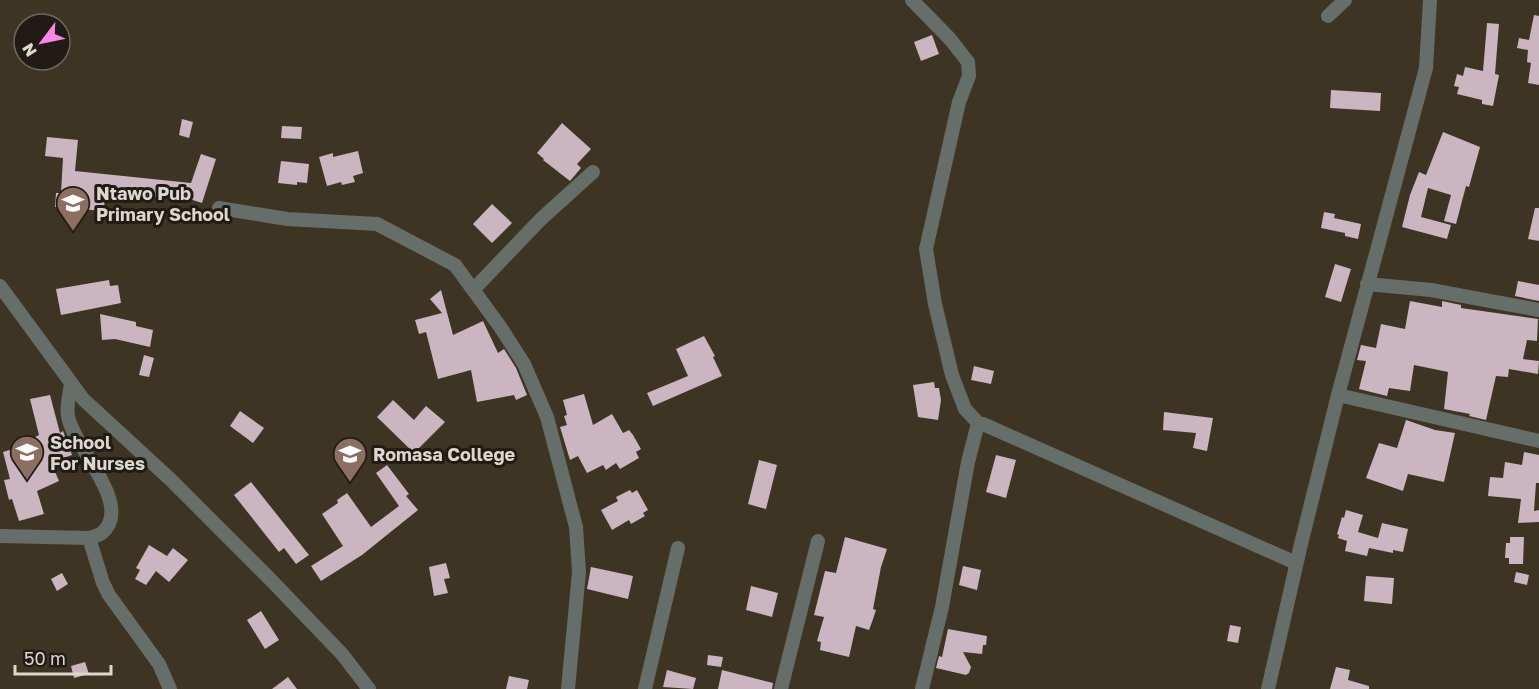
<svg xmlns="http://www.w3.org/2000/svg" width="1539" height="689" font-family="'Golos Text',sans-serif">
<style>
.building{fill:#cab5c0}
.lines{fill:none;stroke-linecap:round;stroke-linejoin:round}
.minor{stroke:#666e69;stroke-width:14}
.labels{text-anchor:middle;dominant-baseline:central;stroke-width:6;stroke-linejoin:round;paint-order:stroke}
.poi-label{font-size:18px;font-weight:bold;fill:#ddd7ce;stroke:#201c15;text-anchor:start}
</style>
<rect width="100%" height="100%" fill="#3d3424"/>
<path class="building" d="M1534,15L1539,16V85L1528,83L1531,63L1527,62L1528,50L1517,48L1519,38L1529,40Z
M1487,23L1499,24L1495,74L1499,75L1493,106L1482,104V100L1457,94L1459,87L1454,86L1457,74L1463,76L1465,67L1483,71Z
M932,35L939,54L921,61L914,42Z
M1331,90L1381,93L1380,111L1330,108Z
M182,119L193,122L189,138L179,135Z
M562,123L591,149L577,164L581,168L570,181L543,160L544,159L537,153Z
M282,126L302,127L301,139L281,138Z
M1443,132L1480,147L1469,187L1466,186L1456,224L1444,221L1451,195L1428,188L1421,217L1451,225L1447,239L1402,227L1410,195L1419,172L1426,175Z
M47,137L78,140L75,171L191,183L201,154L216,159L202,203L177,195V198H166L105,192L104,211L55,207L56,193H61L63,158L45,156Z
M358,151L363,173L353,176L355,182L342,185L341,182L327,186L319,157L333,153V157Z
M281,161L309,164L307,183L297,182V185L278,183Z
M492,204L512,223L492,243L473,224Z
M1535,208H1539V241L1528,239Z
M1324,212L1335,214L1334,218L1361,224L1358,239L1345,236V233L1321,228Z
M1335,264L1351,269L1341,302L1325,297Z
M109,280L110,286L118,285L121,303L61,315L56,289Z
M1518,281L1539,285V301L1515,296Z
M441,290L453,335L483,321L498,353L504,349L516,368L527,395L516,400L514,395L477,402L471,370L438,379L426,332L419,334L415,320L442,313L430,299Z
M1410,301L1442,307V301L1461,305V308L1538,319L1537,341L1527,340L1523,359L1539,361L1538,374L1509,369L1508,377L1496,376L1486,420L1469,416L1470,414L1444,409L1448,372L1414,365L1410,391L1389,388L1387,396L1359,389L1366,361L1357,360L1361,345L1376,348L1381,324L1405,329Z
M100,314L136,322V326L153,330L150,347L115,339L102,340Z
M704,336L715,356L713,357L722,376L653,406L647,393L688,376L676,349Z
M144,355L154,358L149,377L139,375Z
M974,366L994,371L991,384L971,380Z
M934,382L935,388H939L941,400L938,420L918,417L913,385Z
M584,394L593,425L612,414L623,433L629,430L633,435L641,449L636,452L639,458L620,469L616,463L606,470L603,465L587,473L578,456L570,460L560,427L567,425L564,416L567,415L563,400Z
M50,395L60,433L63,431L72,455L54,461L55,463L52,465L59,481L37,491L44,514L19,521L12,499L9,500L4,480L10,479L3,452L35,442L33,438L39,435L30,399Z
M393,400L414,420L426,406L445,422L414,453L377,417Z
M240,411L264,428L253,443L230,426Z
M1164,412L1213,418L1207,451L1193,448L1196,433L1163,430Z
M1406,420L1435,430L1455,433L1444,482L1408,474L1403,491L1366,478L1379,443L1397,448Z
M1524,452L1539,455V483H1536L1534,511L1539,510V522L1518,523L1521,499L1488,496L1490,477L1503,478L1505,462L1522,465Z
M996,455L1016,460L1006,498L986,492Z
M759,460L777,465L766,509L748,504Z
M387,465L409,494L406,496L418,510L362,555L321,581L311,566L343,546L322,514L338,503L337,500L347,493L371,527L399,506L376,473Z
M251,482L309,555L296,564L284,548L279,552L234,495Z
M630,490L632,493L637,490L648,510L643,513L645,516L631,524L629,520L612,530L601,510L618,501L616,497Z
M1346,510L1363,515L1358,532L1378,538L1382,523L1408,529L1403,552L1393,550V553L1369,548L1367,556L1345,551L1347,541L1338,538L1339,535L1337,534L1342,517L1344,518Z
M845,537L887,549L881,567L873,609L876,610L872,622L869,630L856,626L849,657L820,650L821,642L817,641L824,617L814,615L825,571L836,573Z
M1510,537H1524L1523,564H1509V558H1505L1506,543H1510Z
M149,545L167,556L173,548L188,560L169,582L156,571L146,585L135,579L140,570L136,568Z
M446,563L450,578L444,579L448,593L434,596L429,567Z
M963,566L981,570L977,590L959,585Z
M591,567L633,576L628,599L587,589Z
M1516,572L1529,575L1527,585L1514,582Z
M62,573L68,584L57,591L51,579Z
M1366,576L1394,578L1392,604L1364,601Z
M751,586L778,593L772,617L746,610Z
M261,611L279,640L265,649L247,620Z
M1230,625L1241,627L1238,643L1227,641Z
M948,629L987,636L986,645H983L982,654L963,652L971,667L969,673L966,675L936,668L939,656L942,657Z
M708,655L723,657L721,667L707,665Z
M85,662L89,674L74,678L71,666Z
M1336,667L1350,670L1348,680L1369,686V689H1330Z
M667,670L696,678L693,689L663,687Z
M722,670L773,683L772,689H718Z
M509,676L529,680L527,689H506Z
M288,677L297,689H272Z"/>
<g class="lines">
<path class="minor" d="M912,0L950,39L968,62L969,76L959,102L926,249L935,304L952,375L965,409L980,425
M1328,16L1345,0
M219,208L287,219L377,224L455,265L501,328L524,364L547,417L576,527L579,572L568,689
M1367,284L1431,290L1539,310
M0,286L83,399L171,480L268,577L342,654L369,689
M473,290L541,219L593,172
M1338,395L1539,441
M0,536L89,538C93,537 99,535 102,533C135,505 72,446 68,416C66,405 70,394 71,383
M89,538L103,583L109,595L159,664L170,689
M645,689L678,548
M781,689L818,541
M922,689L942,607L968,462L977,427L983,424L1296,563
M1268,689L1301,544L1338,395L1426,68L1430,0"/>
</g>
<defs>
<g id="school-pin" transform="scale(1.725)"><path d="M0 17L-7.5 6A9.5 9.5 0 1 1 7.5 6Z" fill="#8d6e63" stroke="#201c15"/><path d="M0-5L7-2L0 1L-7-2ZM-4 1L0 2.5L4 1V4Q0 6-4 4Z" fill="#fff"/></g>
</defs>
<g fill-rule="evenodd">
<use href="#school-pin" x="73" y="203"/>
<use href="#school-pin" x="27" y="452"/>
<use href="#school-pin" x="350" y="454"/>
</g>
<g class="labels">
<g class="poi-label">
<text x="96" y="193">Ntawo Pub<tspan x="96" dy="21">Primary School</tspan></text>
<text x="50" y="442">School<tspan x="50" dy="21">For Nurses</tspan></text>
<text x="373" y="454">Romasa College</text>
</g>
</g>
<g transform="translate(42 42) rotate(238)"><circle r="28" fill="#201c15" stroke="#6c675f" stroke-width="1.5"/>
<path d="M0-4.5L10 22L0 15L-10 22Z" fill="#fa87e7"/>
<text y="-9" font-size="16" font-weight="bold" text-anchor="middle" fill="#ddd7ce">N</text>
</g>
<path d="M15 665v9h96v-9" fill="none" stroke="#ddd7ce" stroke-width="3"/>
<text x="24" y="665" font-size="18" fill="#ddd7ce" stroke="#201c15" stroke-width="4.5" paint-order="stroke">50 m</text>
</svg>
